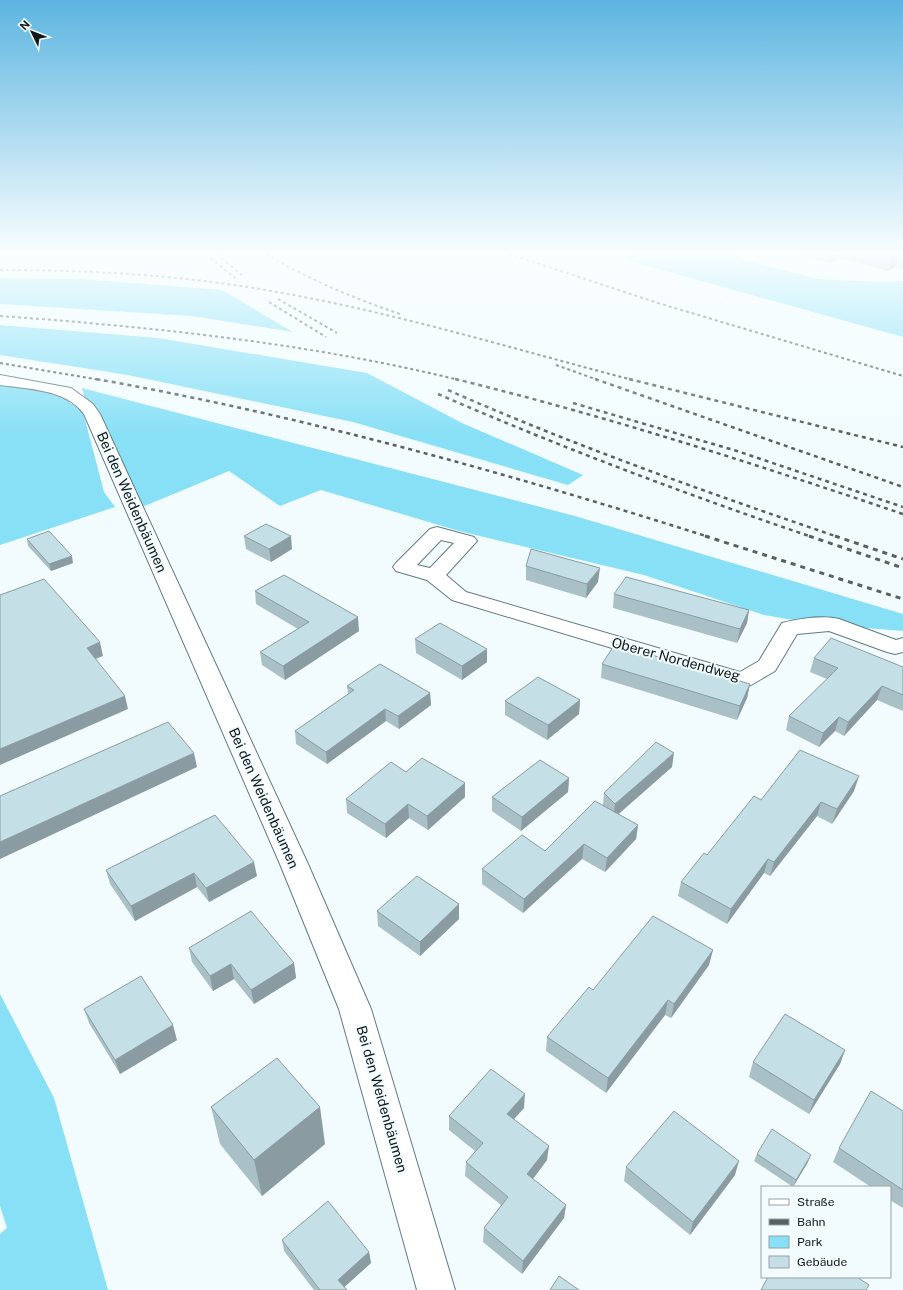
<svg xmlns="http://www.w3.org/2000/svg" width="903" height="1290" font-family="'Public Sans',sans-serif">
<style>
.green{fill:#88e0f6}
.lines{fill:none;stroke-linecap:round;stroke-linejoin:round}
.minor-casing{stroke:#637b81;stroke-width:2}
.minor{fill:#fff;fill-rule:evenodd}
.rail-far2{stroke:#576063;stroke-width:2;stroke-dasharray:3 3;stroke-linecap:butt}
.rail-far1{stroke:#576063;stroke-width:2.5;stroke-dasharray:4 4;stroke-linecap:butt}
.rail{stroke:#576063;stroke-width:3;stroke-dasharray:5 5;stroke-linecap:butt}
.wall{fill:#a9c0c6}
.shaded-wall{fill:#8a9ca1}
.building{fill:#c5dfe6;stroke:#8a9ca1}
.labels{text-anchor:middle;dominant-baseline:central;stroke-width:4;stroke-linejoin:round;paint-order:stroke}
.street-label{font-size:14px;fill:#0f181b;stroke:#f2fcff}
</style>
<rect width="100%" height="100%" fill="#f2fcff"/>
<path class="green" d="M632,254H739V259L819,279L881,282L903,281V337L622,259Z
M0,278L82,279L222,290L293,332L192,316L0,304Z
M0,325L158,338L367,373L462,423L583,475L568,485L353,422L128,375L0,355Z
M0,384L57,393L83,412L104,492L115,507L0,545Z
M82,388L575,516L903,614V631L817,624L764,615L644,575L459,531L321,490L280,506L229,471L135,510L87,407Z
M0,994L54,1098L108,1290H0V1234L7,1228L0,1206Z"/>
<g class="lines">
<g class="minor-casing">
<path id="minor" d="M0,375L71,388L93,404L100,414L308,864L371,1009L455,1290H417L339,1009L280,864L84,414C66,389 28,389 0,385Z
M437,527L474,537L477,541L446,575L466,592L740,672L759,661L782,623C799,619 822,615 839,619L896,640L903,638V652L895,654L887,652L829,631L797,634L775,671L751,685L743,687L735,685L452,600L427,580L396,571L393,567L396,563L430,529ZM441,540L454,543L430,568L417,565Z"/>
</g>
<use href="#minor" class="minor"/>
<path class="rail-far2" d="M206,254L235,278
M217,254L243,276
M266,254C308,279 353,298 400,314
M509,254L658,303L903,376
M0,270C91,270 182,275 271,291C394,312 513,349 633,380
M278,299L337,333
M269,302L326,337
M0,316C154,327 308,343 459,380
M0,363L101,380
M556,365L598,380"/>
<path class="rail-far1" d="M96,379C304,416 507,473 709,537
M455,379C607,416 755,464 903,514
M595,379L903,487
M629,379L903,447
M448,390C575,446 706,492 838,537
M438,394C560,447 685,494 812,537
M573,403L737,451L903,507"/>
<path class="rail" d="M705,536L903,599
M809,536L903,568
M835,536L903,559"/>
</g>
<path class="wall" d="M794,254H903V269L895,267L888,271L839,258L830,263Z
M244,536L292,549L271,562L246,549Z
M27,539L73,563L51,571L28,546Z
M526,566L598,582L586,598L526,580Z
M255,591L359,631L285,680L262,665L260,652L298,629L256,604Z
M614,594L749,610L747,623L737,643L613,608Z
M415,639L487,662L462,680L416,653Z
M814,658L903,667V711L877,700L844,736L835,731L819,747L786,730L789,716L827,679L810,672Z
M602,664L750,684L747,698L737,720L601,678Z
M347,686L430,693L431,705L399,729L386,721L327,764L296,744L295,731L348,694Z
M580,700L579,714L547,740L505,715V701Z
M672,767L618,814L638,825L636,839L605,872L582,859L523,913L482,884V869L545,851L603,805L604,793Z
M406,772L465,783V797L428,830L409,818L386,838L347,813L346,799Z
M569,778L568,792L521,831L492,811V797Z
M854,791L832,824L817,816L770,876L764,873L727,924L678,896L681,882L761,800Z
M215,815L257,876L209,902L197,887L135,921L110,884L106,870Z
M377,911L459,919L420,956L378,926Z
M189,948L294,963L296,978L254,1004L234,979L213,991L192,962Z
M709,965L671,1018L665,1015L606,1093L546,1051L547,1037L593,990Z
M84,1009L177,1040L120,1074L89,1023Z
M845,1050L840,1064L809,1114L749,1077L753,1062Z
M211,1107L325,1144L262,1196L220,1144Z
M524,1108L514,1119L547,1160L533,1179L566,1205L564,1218L522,1274L483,1242L484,1228L501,1205L465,1176L466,1162L475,1151L449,1130V1116Z
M903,1111V1208L890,1200V1187H871L833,1162L839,1148Z
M757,1154L808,1162L793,1187L754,1161Z
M626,1167L735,1175L690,1235L624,1181Z
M282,1240L369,1252L371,1263L344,1287L347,1290H314L284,1251Z"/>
<path class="shaded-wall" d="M832,254H840L839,258L830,263Z
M892,254H898L895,267L888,271Z
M291,536L292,549L271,562L269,549Z
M72,556L73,563L51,571L49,564Z
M600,568L598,582L586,598L587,584Z
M749,610L747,623L737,643L740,629Z
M358,617L359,631L285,680L283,666Z
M100,642L103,656L90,661L87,648Z
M487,649V662L462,680V666Z
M750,684L747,698L737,720L740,706Z
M882,686L877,700L844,736L848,722Z
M430,693L431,705L399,729L398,716Z
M125,696L128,709L0,765V749Z
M580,700L579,714L547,740L548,725Z
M385,709L386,721L327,764L326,752Z
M839,717L835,731L819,747L823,733Z
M194,753L197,767L0,859V842Z
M674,753L672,767L613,819L615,804Z
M859,776L854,791L832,824L837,809Z
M569,778L568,792L521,831L522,817Z
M465,783V797L428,830L427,816Z
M821,802L817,816L770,876L774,862Z
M408,804L409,818L386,838L385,824Z
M638,825L636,839L605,872L607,858Z
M584,844L582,859L523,913L524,899Z
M768,859L764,873L727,924L731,909Z
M254,862L257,876L209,902L206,888Z
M194,873L197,887L135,921L131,906Z
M459,904V919L420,956V942Z
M713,950L709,965L671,1018L674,1004Z
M294,963L296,978L254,1004L251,990Z
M231,964L234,979L213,991L210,976Z
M668,1000L665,1015L606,1093L608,1078Z
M173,1025L177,1040L120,1074L115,1060Z
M845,1050L840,1064L809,1114L814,1100Z
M525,1094L524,1108L506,1128L507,1114Z
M320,1107L325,1144L262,1196L254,1160Z
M549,1146L547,1160L526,1188L527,1174Z
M811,1155L808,1162L793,1187L796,1180Z
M739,1161L735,1175L690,1235L693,1222Z
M566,1205L564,1218L522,1274L523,1261Z
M369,1252L371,1263L341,1290L338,1280Z"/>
<path class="building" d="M266,524L291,536L269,549L244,536Z
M49,531L72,556L49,564L27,539Z
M531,549L600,568L587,584L526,566Z
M284,575L358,617L283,666L260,652L309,622L255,591Z
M626,577L749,610L740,629L614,594Z
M44,579L100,642L87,648L125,696L0,749V595Z
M440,623L487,649L462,666L415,639Z
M831,638L903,667V695L882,686L848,722L839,717L823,733L789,716L838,668L814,658Z
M615,644L750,684L740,706L602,664Z
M380,664L430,693L398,716L385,709L326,752L295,731L354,690L347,686Z
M538,677L580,700L548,725L505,701Z
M168,722L194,753L0,842V796Z
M656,742L674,753L615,804L604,793Z
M800,750L859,776L837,809L821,802L774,862L768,859L731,909L681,882L704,853L707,855L754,796L761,800Z
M422,758L465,783L427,816L408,804L385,824L346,799L391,762L406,772Z
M540,760L569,778L522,817L492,797Z
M595,801L638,825L607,858L584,844L524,899L482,869L522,835L545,851Z
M215,815L254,862L206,888L194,873L131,906L106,870Z
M417,876L459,904L420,942L377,911Z
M251,911L294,963L251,990L231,964L210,976L189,948Z
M653,916L713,950L674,1004L668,1000L608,1078L547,1037L589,987L593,990Z
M141,976L173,1025L115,1060L84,1009Z
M785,1014L845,1050L814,1100L753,1062Z
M277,1058L320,1107L254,1160L211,1107Z
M491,1069L525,1094L507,1114L549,1146L527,1174L566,1205L523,1261L484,1228L508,1197L466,1162L483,1143L449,1116Z
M871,1091L903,1111V1190L839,1148Z
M674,1111L739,1161L693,1222L626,1167Z
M772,1129L811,1155L796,1180L757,1154Z
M328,1201L369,1252L338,1280L347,1290H320L282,1240Z
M559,1276L579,1290H550Z
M768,1277H857L869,1285L866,1290H761Z"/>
<linearGradient id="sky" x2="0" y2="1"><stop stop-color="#5cb5e0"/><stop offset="0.58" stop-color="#f9feff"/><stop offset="1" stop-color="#f9feff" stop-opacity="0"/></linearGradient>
<rect width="903" height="435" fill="url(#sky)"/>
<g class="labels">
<g class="street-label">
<text transform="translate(132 502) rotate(66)">Bei den Weidenbäumen</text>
<text transform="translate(676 659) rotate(15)">Oberer Nordendweg</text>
<text transform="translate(264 798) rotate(66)">Bei den Weidenbäumen</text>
<text transform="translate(382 1099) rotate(74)">Bei den Weidenbäumen</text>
</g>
</g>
<rect x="761" y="1186" width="130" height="92" fill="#f2fcff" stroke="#97a1a4"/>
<rect x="769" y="1199" width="20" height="6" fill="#ffffff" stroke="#97a1a4"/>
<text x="797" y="1206" font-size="12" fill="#0f181b">Straße</text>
<rect x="769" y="1219" width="20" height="6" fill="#576063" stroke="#97a1a4"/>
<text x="797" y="1226" font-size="12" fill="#0f181b">Bahn</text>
<rect x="769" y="1236" width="20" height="12" fill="#88e0f6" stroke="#97a1a4"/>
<text x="797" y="1246" font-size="12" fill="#0f181b">Park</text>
<rect x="769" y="1256" width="20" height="12" fill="#c5dfe6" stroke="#97a1a4"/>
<text x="797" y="1266" font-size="12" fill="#0f181b">Gebäude</text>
<g transform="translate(32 32) rotate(313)" stroke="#f2fcff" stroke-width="3" paint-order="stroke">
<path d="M0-3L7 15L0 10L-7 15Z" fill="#0f181b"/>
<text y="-6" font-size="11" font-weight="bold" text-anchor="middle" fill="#0f181b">N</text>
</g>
</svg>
